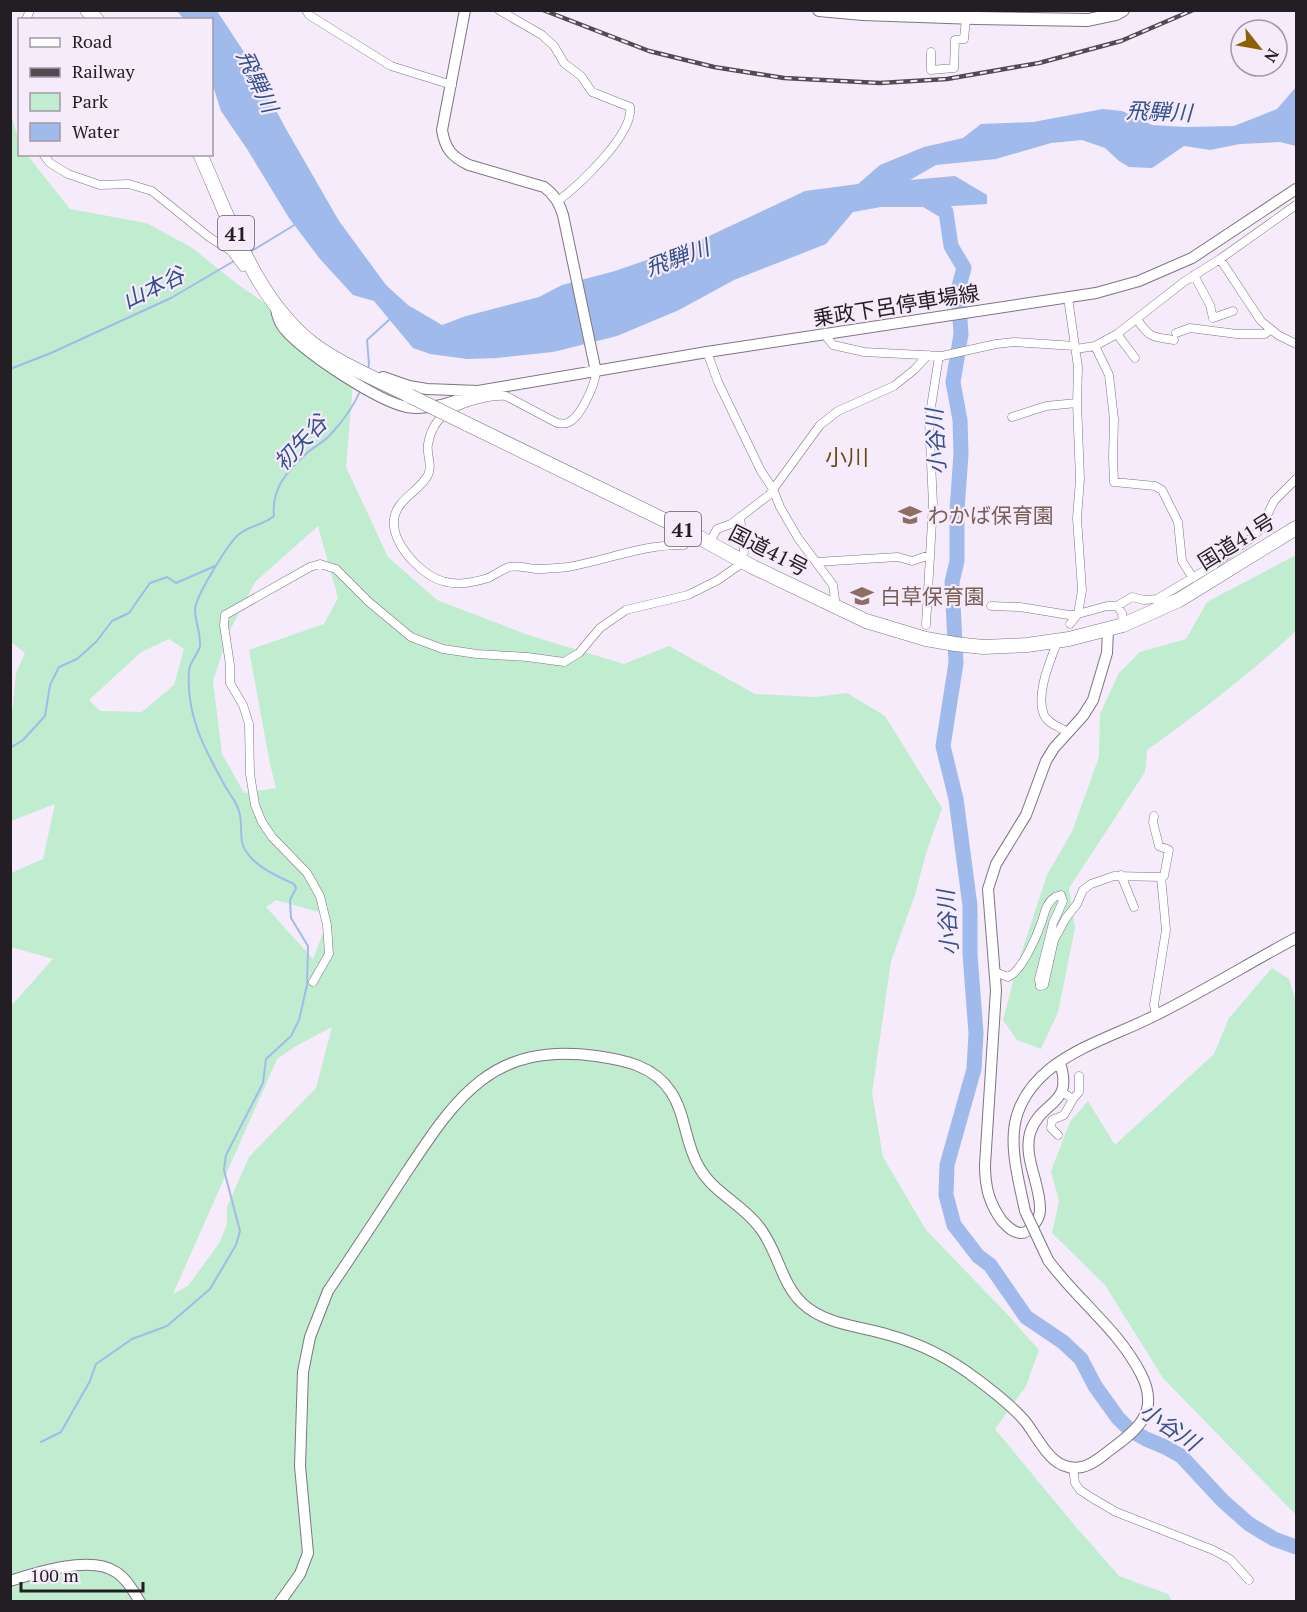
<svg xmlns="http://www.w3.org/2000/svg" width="1307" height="1612" font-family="'PT Serif','Noto Sans JP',serif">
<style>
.green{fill:#c0eccf;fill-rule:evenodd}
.water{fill:#a1baec}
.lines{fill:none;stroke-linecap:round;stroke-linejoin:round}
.stream{stroke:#a1baec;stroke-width:2}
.river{stroke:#a1baec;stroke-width:15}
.street-casing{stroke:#7e7582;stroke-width:9}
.secondary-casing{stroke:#7e7582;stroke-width:12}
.primary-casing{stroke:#7e7582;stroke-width:14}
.highway-casing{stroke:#7e7582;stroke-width:15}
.street{stroke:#fff;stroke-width:8}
.secondary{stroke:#fff;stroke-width:10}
.primary{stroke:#fff;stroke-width:12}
.highway{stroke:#fff;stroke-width:14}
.rail-casing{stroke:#514c53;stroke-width:4.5}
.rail{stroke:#f5ebfa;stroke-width:2;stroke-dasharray:7;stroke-linecap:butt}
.secondary-bridge-casing{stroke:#7e7582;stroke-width:12;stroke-linecap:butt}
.highway-bridge-casing{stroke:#7e7582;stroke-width:15;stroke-linecap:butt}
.secondary-bridge{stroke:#fff;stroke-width:10}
.highway-bridge{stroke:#fff;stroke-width:14}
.labels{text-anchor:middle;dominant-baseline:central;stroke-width:4.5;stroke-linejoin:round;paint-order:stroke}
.shield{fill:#f5ebfa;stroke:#615c64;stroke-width:1.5}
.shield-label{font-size:20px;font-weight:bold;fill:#221e23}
.street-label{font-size:21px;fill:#221e23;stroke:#f5ebfa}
.education-label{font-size:21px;fill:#785e54;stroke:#f5ebfa;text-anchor:start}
.water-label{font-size:22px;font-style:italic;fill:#34508d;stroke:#f5ebfa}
.neighbourhood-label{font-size:22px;fill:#6a4b15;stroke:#f5ebfa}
</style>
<rect width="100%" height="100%" fill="#f5ebfa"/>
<path class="green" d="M10,111L19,142L20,154L27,155L70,209L146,223L191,247L237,284L272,308L354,372L346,467L388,557L437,600L528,635L624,664L669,646L755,694L816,697L847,693L885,716L942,808L926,853L915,895L891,961L872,1093L883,1157L926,1230L1007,1314L1039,1350L1026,1386L995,1429L1076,1527L1119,1576L1168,1594L1172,1601H11V1006L53,959L11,947V873L43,859L55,804L11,821V716L13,706L16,673L25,653L10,641ZM318,526L338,598L324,624L249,650L270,764L276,788L244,793L222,754L213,681L229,632L255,582ZM169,639L184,649L174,685L142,712L100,711L89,700L141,652ZM276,900L330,915L313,959L266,907ZM332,1027L316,1088L249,1157L227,1207V1224L220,1242L188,1286L173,1294L277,1059L296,1046Z
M1296,555V631C1249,674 1199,713 1147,750L1145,772L1069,888L1075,928L1058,1012L1041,1049L1017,1040L1003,1020L1018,963L1047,875L1072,832L1099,757L1100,714L1119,673L1140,652L1186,639L1207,602Z
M1272,968L1289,979L1296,1002V1515L1163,1378L1105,1285L1052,1233L1059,1201L1051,1171L1070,1122L1088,1101L1115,1145L1214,1054L1229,1018Z"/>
<path class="water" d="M177,11H217L246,55L286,129L339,221L386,285L408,305L442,325L466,316L539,297L562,285L615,271L690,245L805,191L858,184L880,165L924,147L963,138L981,124L1033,122L1103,109L1122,111L1152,125L1185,127L1234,126L1277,109L1296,87V146L1280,142L1240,144L1210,150L1184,146L1152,168L1129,167L1119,161L1105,148L1082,140L1051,143L996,159L936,165L910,180L955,176L987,195V204L937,207H881L853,212L826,244L734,280L679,310L617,336L553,352L497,358L467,359L430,354L413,348L374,301L353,295L320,259L289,218L247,149L221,111L212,83V20L184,19Z"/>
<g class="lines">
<path class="stream" d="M250,252L296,224
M10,369L51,353L171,298L234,261
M368,369L369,364L367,340L390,319
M10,748L23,740L45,716L50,685L59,667L77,659L96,642L112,621L129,613L150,583L167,577L176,583L215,566
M41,1442L61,1432L90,1381L96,1364L132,1339L167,1326L210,1289L236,1245L240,1231L224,1170L226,1155L263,1083L266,1059L291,1036L299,1020L307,985L308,946L291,918L290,900L296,888L294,884C276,876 247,863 242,842C240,830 243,816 237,806C234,799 229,793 225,786C204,748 186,716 189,671C189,662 198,655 200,646C201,634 195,621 195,610C195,597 228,544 238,535C248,526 264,525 274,516C271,488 288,470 308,452C316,446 325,441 331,434C341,423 354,406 360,391"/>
<path class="river" d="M923,198L946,212L951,246L964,268L958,290L961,334L953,382L960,420L961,454L957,510V561L952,582L956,663L943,746L956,799L970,906V954L976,1033L974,1069L947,1165L946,1195L954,1225L978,1256L990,1265L1026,1317L1063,1342L1081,1359L1095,1386L1118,1418L1130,1430L1146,1439L1165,1447L1181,1456L1223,1501L1249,1524L1274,1539L1296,1547"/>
<g class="street-casing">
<path id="street" d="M306,10L309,15L391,66L452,85
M499,10L542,35L554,46L564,63L581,76L592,92L630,107C634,134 579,185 558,201
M26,20L30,10
M931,52V70L954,68L955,40L964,39L966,18
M43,154L50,163L68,174L100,185L129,184L152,191L209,237L231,251L243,267L250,265
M1220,259L1261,321L1278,335L1296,344
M1194,275L1210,305L1213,318L1233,311
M1068,298L1078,367L1077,403L1080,479L1077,518L1082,590L1078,614L1070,624
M1137,319C1149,338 1153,337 1174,340
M1176,333L1190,328L1237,334H1265L1270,330
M1117,334L1135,358
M825,335L833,345L864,352L942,356L996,344L1014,342L1075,346
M1095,346L1109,375L1114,419L1113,458L1114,482L1155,486L1162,490L1178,522L1182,561L1193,578
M1076,349L1095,346L1117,334L1185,281L1220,259L1296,205
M707,352L718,382L761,471L773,489L780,507L798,538L833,585L835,600L833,606
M596,372C595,385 580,419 567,423C565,424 559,423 557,423L506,396C497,395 488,397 479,399C454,405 433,415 428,444C426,454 433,466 428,475C421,488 408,494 400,505C381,530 411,564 431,576C449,587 469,584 488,578C495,575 501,570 509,567C517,565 527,568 536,569C546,569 558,568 568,567C607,560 644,544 684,545L691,533
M1012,417L1046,406L1077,403
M740,517L744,552
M709,543L717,529L731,524L769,495L820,425L838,411L894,386L914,370L928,355
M816,562L898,557L912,561L930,555
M991,606L1020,607L1069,615L1078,614L1107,606H1117L1132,597L1144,600L1157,599L1214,565L1221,559L1253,537L1261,528L1274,501L1296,479
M1117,606L1122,613L1123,625
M926,625L933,504L929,420L939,356
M1055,648C1048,666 1036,696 1044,715C1048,724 1060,727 1068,732
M1154,816L1153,822L1159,846L1169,850L1164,876L1161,877
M1121,875L1134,907
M995,972L1008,977C1022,971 1037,936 1042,921C1045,912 1046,903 1055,897L1061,895L1063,901L1053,923L1039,979L1040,986L1044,985L1054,940L1066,918L1077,904L1083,890L1091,884L1114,876L1161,877L1166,930L1154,1005L1156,1015
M313,982L329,954L327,925L320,896L307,873L272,837L262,822L255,805L250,774L249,724L243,705L230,683V665L224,625L225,615L310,567L320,564L336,569L369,602L411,637L443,649L477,654L527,657L564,662L579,653L600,628L626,610L688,595L718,580L738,566
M1073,1099L1079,1092V1076
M1058,1135L1051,1128L1052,1120L1064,1115L1073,1099L1062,1092
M1073,1468L1075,1483L1080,1490L1092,1498L1116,1512L1213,1550L1230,1559L1249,1580"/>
</g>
<g class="secondary-casing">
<path id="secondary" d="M465,10L442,130C445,149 452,157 469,165L544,187C555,195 559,203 563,215L596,372
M276,308C277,318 280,325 287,332C309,355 377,401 407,407C429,411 459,401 478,391
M383,377L409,386L427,389L478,391L707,352L1096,293L1139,281L1192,258L1296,189
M1060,1063C1074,1107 1041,1099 1030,1133C1023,1158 1041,1185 1040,1210C1040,1219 1030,1233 1021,1233C1013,1233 1007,1226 1002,1221C989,1203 985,1187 985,1165L996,990L988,889L996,864L1026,815L1046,761L1054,748L1083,716L1093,700L1107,653L1108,630
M1025,1211C1019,1181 1007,1142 1018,1112C1024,1095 1036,1080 1051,1068C1082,1044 1121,1033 1156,1015C1204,991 1249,963 1296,938
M10,1581C38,1572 91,1555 116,1572C127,1579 133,1591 140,1602
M280,1602L300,1574L308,1553L300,1466L303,1372L310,1337L328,1291C353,1254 378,1216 402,1179C454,1101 489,1041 596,1056C625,1060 654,1066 671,1092C686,1115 685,1144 699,1167C714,1194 743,1204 760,1228C778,1251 781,1283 802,1303C825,1325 860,1326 889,1335C922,1344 951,1359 978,1380C994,1392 1011,1405 1024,1420C1040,1439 1051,1473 1082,1467C1092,1465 1101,1457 1110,1450C1139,1429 1160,1411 1141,1374C1118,1329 1077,1300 1048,1260"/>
</g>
<g class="primary-casing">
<path id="primary" d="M819,10L863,14L976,18L1088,20L1116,14L1123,10"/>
</g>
<g class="highway-casing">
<path id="highway" d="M87,10L97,20
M200,154C230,220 255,299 313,344C339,364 381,381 410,396
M467,424L691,533L753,567L866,621L926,639L955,644L983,647L1027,645L1069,639L1123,625L1179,600L1296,528"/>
</g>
<use href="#street" class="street"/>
<use href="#secondary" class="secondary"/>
<use href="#primary" class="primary"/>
<use href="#highway" class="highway"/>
<g class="rail-casing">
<path id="rail" d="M543,10L649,51L714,67L784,78L880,83L947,79L1039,63L1121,41L1193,10"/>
</g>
<use href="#rail" class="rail"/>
<g class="secondary-bridge-casing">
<path id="secondary-bridge" d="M1025,1211L1048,1260"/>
</g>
<g class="highway-bridge-casing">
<path id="highway-bridge" d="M410,396L467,424"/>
</g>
<use href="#secondary-bridge" class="secondary-bridge"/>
<use href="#highway-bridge" class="highway-bridge"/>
</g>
<defs>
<g id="school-bare" transform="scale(1.8)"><path d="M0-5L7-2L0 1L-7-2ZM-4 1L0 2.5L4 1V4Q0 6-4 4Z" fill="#8d6e63" stroke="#f5ebfa" stroke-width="2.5" paint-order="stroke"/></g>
</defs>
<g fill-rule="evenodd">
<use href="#school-bare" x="910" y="515"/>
<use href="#school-bare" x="862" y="596"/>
</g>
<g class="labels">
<g class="shield">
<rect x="218" y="216" width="36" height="34" rx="4.5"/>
<rect x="665" y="512" width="36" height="34" rx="4.5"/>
</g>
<g class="shield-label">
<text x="236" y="233">41</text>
<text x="683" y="529">41</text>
</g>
<g class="street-label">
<text transform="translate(896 305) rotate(-9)">乗政下呂停車場線</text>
<text transform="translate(1236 541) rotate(-32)">国道41号</text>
<text transform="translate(769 550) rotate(27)">国道41号</text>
</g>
<g class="education-label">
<text x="928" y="515">わかば保育園</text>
<text x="880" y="596">白草保育園</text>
</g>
<g class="water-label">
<text transform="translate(258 81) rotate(65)">飛騨川</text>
<text transform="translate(1159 111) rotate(2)">飛騨川</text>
<text transform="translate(677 257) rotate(-20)">飛騨川</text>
<text transform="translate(153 287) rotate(-26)">山本谷</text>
<text transform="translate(300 442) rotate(-47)">初矢谷</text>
<text transform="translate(935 442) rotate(-93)">小谷川</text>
<text transform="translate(947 923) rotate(-94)">小谷川</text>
<text transform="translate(1170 1426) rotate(34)">小谷川</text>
</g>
<g class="neighbourhood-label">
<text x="847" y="456">小川</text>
</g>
</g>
<rect width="1307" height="1612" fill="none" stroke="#221e23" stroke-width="24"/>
<rect x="18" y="18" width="195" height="138" fill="#f5ebfa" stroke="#a199a4" stroke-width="1.5"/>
<rect x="30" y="38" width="30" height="9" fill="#ffffff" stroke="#a199a4" stroke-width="1.5"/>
<text x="72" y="48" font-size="18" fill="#221e23">Road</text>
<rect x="30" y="68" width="30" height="9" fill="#514c53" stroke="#a199a4" stroke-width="1.5"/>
<text x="72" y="78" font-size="18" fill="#221e23">Railway</text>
<rect x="30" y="93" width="30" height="18" fill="#c0eccf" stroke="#a199a4" stroke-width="1.5"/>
<text x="72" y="108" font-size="18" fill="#221e23">Park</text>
<rect x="30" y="123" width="30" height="18" fill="#a1baec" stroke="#a199a4" stroke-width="1.5"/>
<text x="72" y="138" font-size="18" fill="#221e23">Water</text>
<g transform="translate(1259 48) rotate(121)"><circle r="28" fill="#f5ebfa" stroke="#a199a4" stroke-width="1.5"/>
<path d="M0-4.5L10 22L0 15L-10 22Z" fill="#8d6005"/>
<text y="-9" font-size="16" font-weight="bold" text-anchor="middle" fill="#221e23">N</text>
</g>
<path d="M21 1582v9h122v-9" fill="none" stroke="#221e23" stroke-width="3"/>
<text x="30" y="1582" font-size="18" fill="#221e23" stroke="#f5ebfa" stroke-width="4.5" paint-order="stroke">100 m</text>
</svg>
